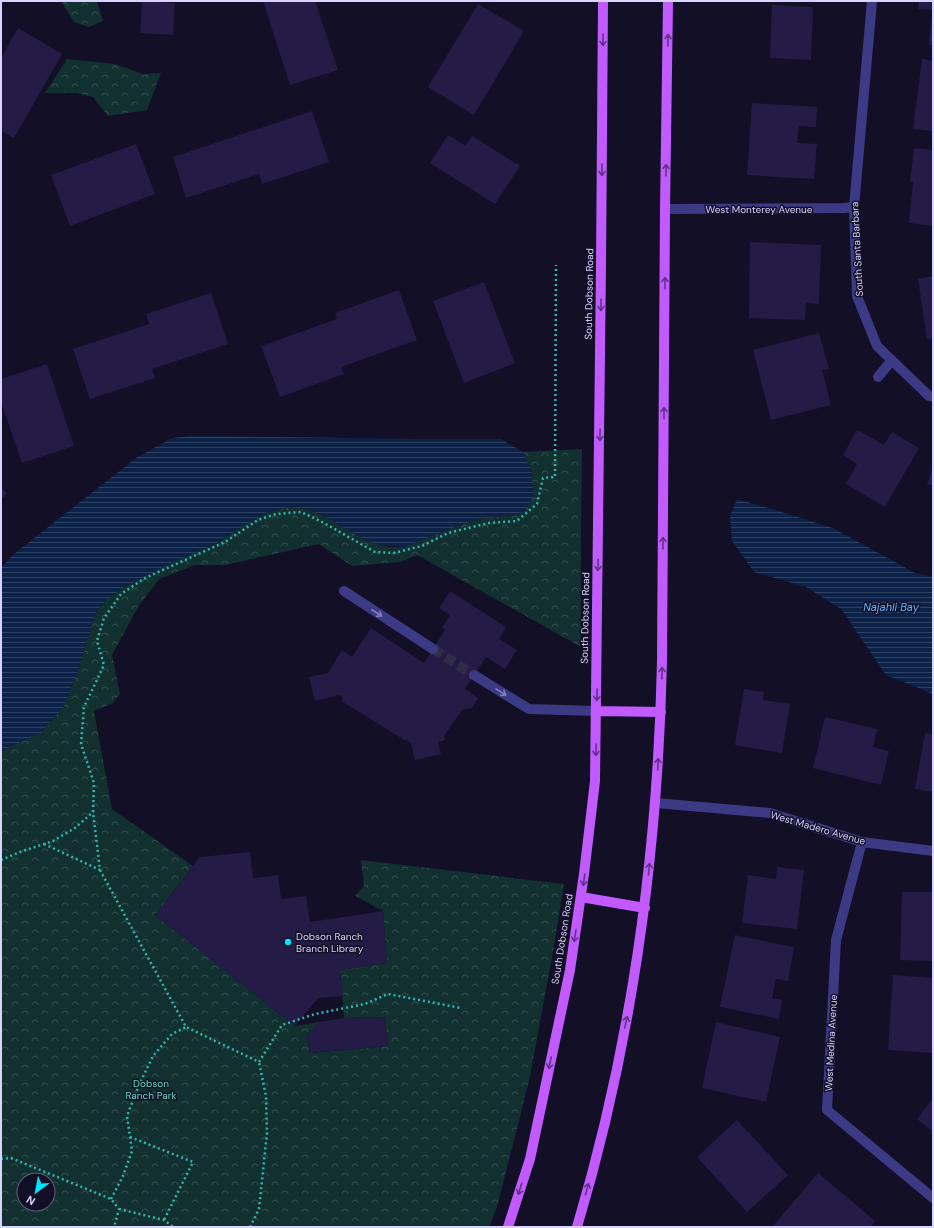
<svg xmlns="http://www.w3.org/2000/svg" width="934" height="1228" font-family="'DM Sans',sans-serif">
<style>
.park{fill:url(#park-crowns);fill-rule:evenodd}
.water{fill:url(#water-rules)}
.building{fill:#241b47}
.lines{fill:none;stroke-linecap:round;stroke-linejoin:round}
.minor-tunnel{stroke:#312d47;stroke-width:10;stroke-dasharray:10 5;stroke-linecap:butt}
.path{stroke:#2fb8b0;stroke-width:2.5;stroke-dasharray:2 3;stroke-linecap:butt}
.minor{stroke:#3d3a85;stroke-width:10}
.major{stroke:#c25bff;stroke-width:10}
.oneway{stroke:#623188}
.oneway2{stroke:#837fbc}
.poi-dot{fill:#00e5ff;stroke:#130f26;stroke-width:1.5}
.labels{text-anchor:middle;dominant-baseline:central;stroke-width:3;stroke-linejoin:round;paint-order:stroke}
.street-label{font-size:10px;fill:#d9d4ff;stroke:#130f26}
.poi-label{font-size:10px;fill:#d9d4ff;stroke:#130f26;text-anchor:start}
.park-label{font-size:10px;fill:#5fe0c0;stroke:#130f26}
.water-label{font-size:11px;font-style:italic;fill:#62b6ff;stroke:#130f26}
</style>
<defs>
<pattern id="park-crowns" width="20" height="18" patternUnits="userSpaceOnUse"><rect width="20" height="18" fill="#12302f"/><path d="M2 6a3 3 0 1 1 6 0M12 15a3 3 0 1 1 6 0" fill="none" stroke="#344d4e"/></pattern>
<pattern id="water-rules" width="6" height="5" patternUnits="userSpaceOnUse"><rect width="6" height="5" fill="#0c2248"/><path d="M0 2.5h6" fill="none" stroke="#2f4163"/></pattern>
</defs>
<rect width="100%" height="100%" fill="#130f26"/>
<path class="park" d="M61,1H97L103,21L89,27L74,22Z
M67,59L115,64L143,74L161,73L147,110L108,116L93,97L77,93H45Z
M582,449L581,534V647L417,555L400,562L352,566L319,544L225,565H195L159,579L138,607L112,655L120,694L113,703L94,711L112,809L193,866L155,915L295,1026L320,1022L307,1035L310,1053L388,1046L385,1017L344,1018L340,970L387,963L383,911L355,896L364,886L361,860L564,884L553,952L529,1081L497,1207L489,1227H1V752L64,706L77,673L95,614L105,601L123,588L171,563L215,544L264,513L289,507L306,509L326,517L365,540L379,545L390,547H404L449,529L478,519L514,515L523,512L532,472L523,452ZM24,1180H48V1204H24Z"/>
<path class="water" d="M191,436L422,439H501L523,452L532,472L533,496L530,504L523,512L514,515L478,519L449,529L404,547L379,545L365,540L326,517L306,509L289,507L264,513L215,544L171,563L123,588L105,601L95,614L77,673L64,706L41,733L5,749L1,752V568L14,554L136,458L172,438Z
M737,499L775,510L833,528L915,573L933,577V694L886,675L841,609L806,587L754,572L732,541L730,516Z"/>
<path class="building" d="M142,1L175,3L173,35L140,33Z
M263,1H315L338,70L290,85Z
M919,1H933V10L918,9Z
M478,4L524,31L474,115L428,87Z
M772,5L813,7L811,60L770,58Z
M932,13H933V45H929Z
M18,28L62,54L14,138L1,131V58Z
M922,59L933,61V131L913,129Z
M752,103L817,107L816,127L799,126L797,143L817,144L814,179L747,175Z
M312,111L329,162L262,184L259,174L186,198L173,157Z
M448,135L466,146L472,136L520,166L495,204L430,163Z
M136,144L155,194L70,226L51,175Z
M914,148L933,150V226L909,223L913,182H910Z
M750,242L821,245L819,304L806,303L805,320L749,318Z
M933,276V338L927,339L918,279Z
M484,282L515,363L464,383L433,301Z
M399,290L417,340L341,367L344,374L280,397L261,346L337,319L335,313Z
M211,293L228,344L152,369L155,378L90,399L73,349L149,324L146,314Z
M819,333L829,369L822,370L831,405L771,420L753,350Z
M47,364L74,446L22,463L1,402V379Z
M857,430L884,445L892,432L919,448L885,507L846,484L857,464L843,455Z
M933,466V486L927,484Z
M1,487L7,494L1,499Z
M450,591L506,627L499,639L517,650L505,669L486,657L465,689L478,698L472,708L462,710L444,736L445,740L438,742L441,754L415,760L411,743L406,740V741L341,701L343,698L339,695L315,701L309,677L328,673L342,650L352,657L371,628L424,663L445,630L442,628L450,615L439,608Z
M744,689L764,692L763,700L790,704L782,753L735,745Z
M825,717L877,729L873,747L889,751L881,785L813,768Z
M925,733L933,734V792L915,789Z
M250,852L253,878L278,875L281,899L306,896L310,922L383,911L387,963L340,970L343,996L318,998L295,1026L155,915L200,857Z
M777,867L804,870L797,929L742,923L748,875L776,879Z
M902,892H933V961L900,960Z
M735,935L794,947L788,981L776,979L772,998L782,1000L779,1019L720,1007Z
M893,975L933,978V1053L888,1050Z
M385,1017L388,1046L309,1053L307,1035L320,1022L344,1018Z
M716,1022L780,1037L766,1102L702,1088Z
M933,1098V1132L917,1119Z
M737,1120L788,1175L747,1212L697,1157Z
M818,1173L875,1221L871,1227H772Z"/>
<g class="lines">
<path class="minor-tunnel" d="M433,649L474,675"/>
<path class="path" d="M44,844L100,870L93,812
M1,860L20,852L53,841L75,828L93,812L94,783L81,744L84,707L104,665L97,641L104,618L121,594L145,578L225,542L258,520L276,514L301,512L324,523L375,552L394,553L422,546L448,533L489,523L517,521L537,504L543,478L555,477L556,265
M100,870L186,1027L259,1062L282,1025L315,1014L365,1004L388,994L461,1008
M130,1137L193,1162L164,1220
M1,1159L11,1158L111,1199L119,1209L114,1227
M111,1199L123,1176L132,1151L127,1116L139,1085L153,1056L172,1034L186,1027
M119,1209L164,1220L173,1227
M250,1227L259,1209L267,1133L266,1096L259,1062"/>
<path class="minor" d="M872,1L854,207L857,296L877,346L929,396L933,397
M665,209L843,208L854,207
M878,377L892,360
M344,591L433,649
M474,675L529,709L596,711
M656,803L770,813L862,842L933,851
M862,842L836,940L827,1110L933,1198"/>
<path class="major" d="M596,711L661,712
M581,897L645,908
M508,1227L530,1159L570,970L584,874L595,781L601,266L603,1
M577,1227C632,1043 658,853 662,661L665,209L668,1"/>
</g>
<defs><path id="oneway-shaft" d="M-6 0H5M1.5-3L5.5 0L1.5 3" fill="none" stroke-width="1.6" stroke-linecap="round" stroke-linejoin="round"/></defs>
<g class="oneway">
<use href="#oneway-shaft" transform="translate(603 40) rotate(90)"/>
<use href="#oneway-shaft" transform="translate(668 40) rotate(-89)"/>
<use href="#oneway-shaft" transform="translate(602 170) rotate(90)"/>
<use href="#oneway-shaft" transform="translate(666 170) rotate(-89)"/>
<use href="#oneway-shaft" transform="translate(665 283) rotate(-90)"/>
<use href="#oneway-shaft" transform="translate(601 305) rotate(91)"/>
<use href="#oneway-shaft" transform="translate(664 413) rotate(-90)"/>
<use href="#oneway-shaft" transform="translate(600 435) rotate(91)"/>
<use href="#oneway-shaft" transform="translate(663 543) rotate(-90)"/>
<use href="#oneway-shaft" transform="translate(598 565) rotate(91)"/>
<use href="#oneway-shaft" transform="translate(662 673) rotate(-89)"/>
<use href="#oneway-shaft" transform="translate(597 695) rotate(91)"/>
<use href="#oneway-shaft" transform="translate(596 750) rotate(91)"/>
<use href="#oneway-shaft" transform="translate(658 764) rotate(-87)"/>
<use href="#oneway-shaft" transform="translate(649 869) rotate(-84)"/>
<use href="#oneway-shaft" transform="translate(584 880) rotate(98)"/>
<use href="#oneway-shaft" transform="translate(575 936) rotate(99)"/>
<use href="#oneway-shaft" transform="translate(626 1022) rotate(-78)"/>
<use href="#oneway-shaft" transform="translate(550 1063) rotate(102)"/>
<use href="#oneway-shaft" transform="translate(520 1189) rotate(107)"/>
<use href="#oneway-shaft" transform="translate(587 1189) rotate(-76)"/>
</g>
<g class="oneway2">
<use href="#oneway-shaft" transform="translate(377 613) rotate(33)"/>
<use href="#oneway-shaft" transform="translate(501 692) rotate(32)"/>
</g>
<circle class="poi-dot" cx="288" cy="942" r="4"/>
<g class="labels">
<g class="street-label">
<text x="759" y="209">West Monterey Avenue</text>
<text transform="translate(857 249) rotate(-93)">South Santa Barbara</text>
<text transform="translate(589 294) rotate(-89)">South Dobson Road</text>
<text transform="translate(585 618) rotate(-89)">South Dobson Road</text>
<text transform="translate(818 828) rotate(16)">West Madero Avenue</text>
<text transform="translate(562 939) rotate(-81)">South Dobson Road</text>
<text transform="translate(831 1043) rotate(-87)">West Medina Avenue</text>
</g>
<g class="poi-label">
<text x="296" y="936">Dobson Ranch<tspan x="296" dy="12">Branch Library</tspan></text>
</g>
<g class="park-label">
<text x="151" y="1083">Dobson<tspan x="151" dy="12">Ranch Park</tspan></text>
</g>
<g class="water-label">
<text x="891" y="607">Najahli Bay</text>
</g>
</g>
<rect width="934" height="1228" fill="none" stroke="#d9d4ff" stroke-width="4"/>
<g transform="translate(36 1192) rotate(212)"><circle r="19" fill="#130f26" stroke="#625e7d"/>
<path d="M0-3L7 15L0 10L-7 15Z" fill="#00e5ff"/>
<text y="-6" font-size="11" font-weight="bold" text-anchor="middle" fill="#d9d4ff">N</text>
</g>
</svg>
